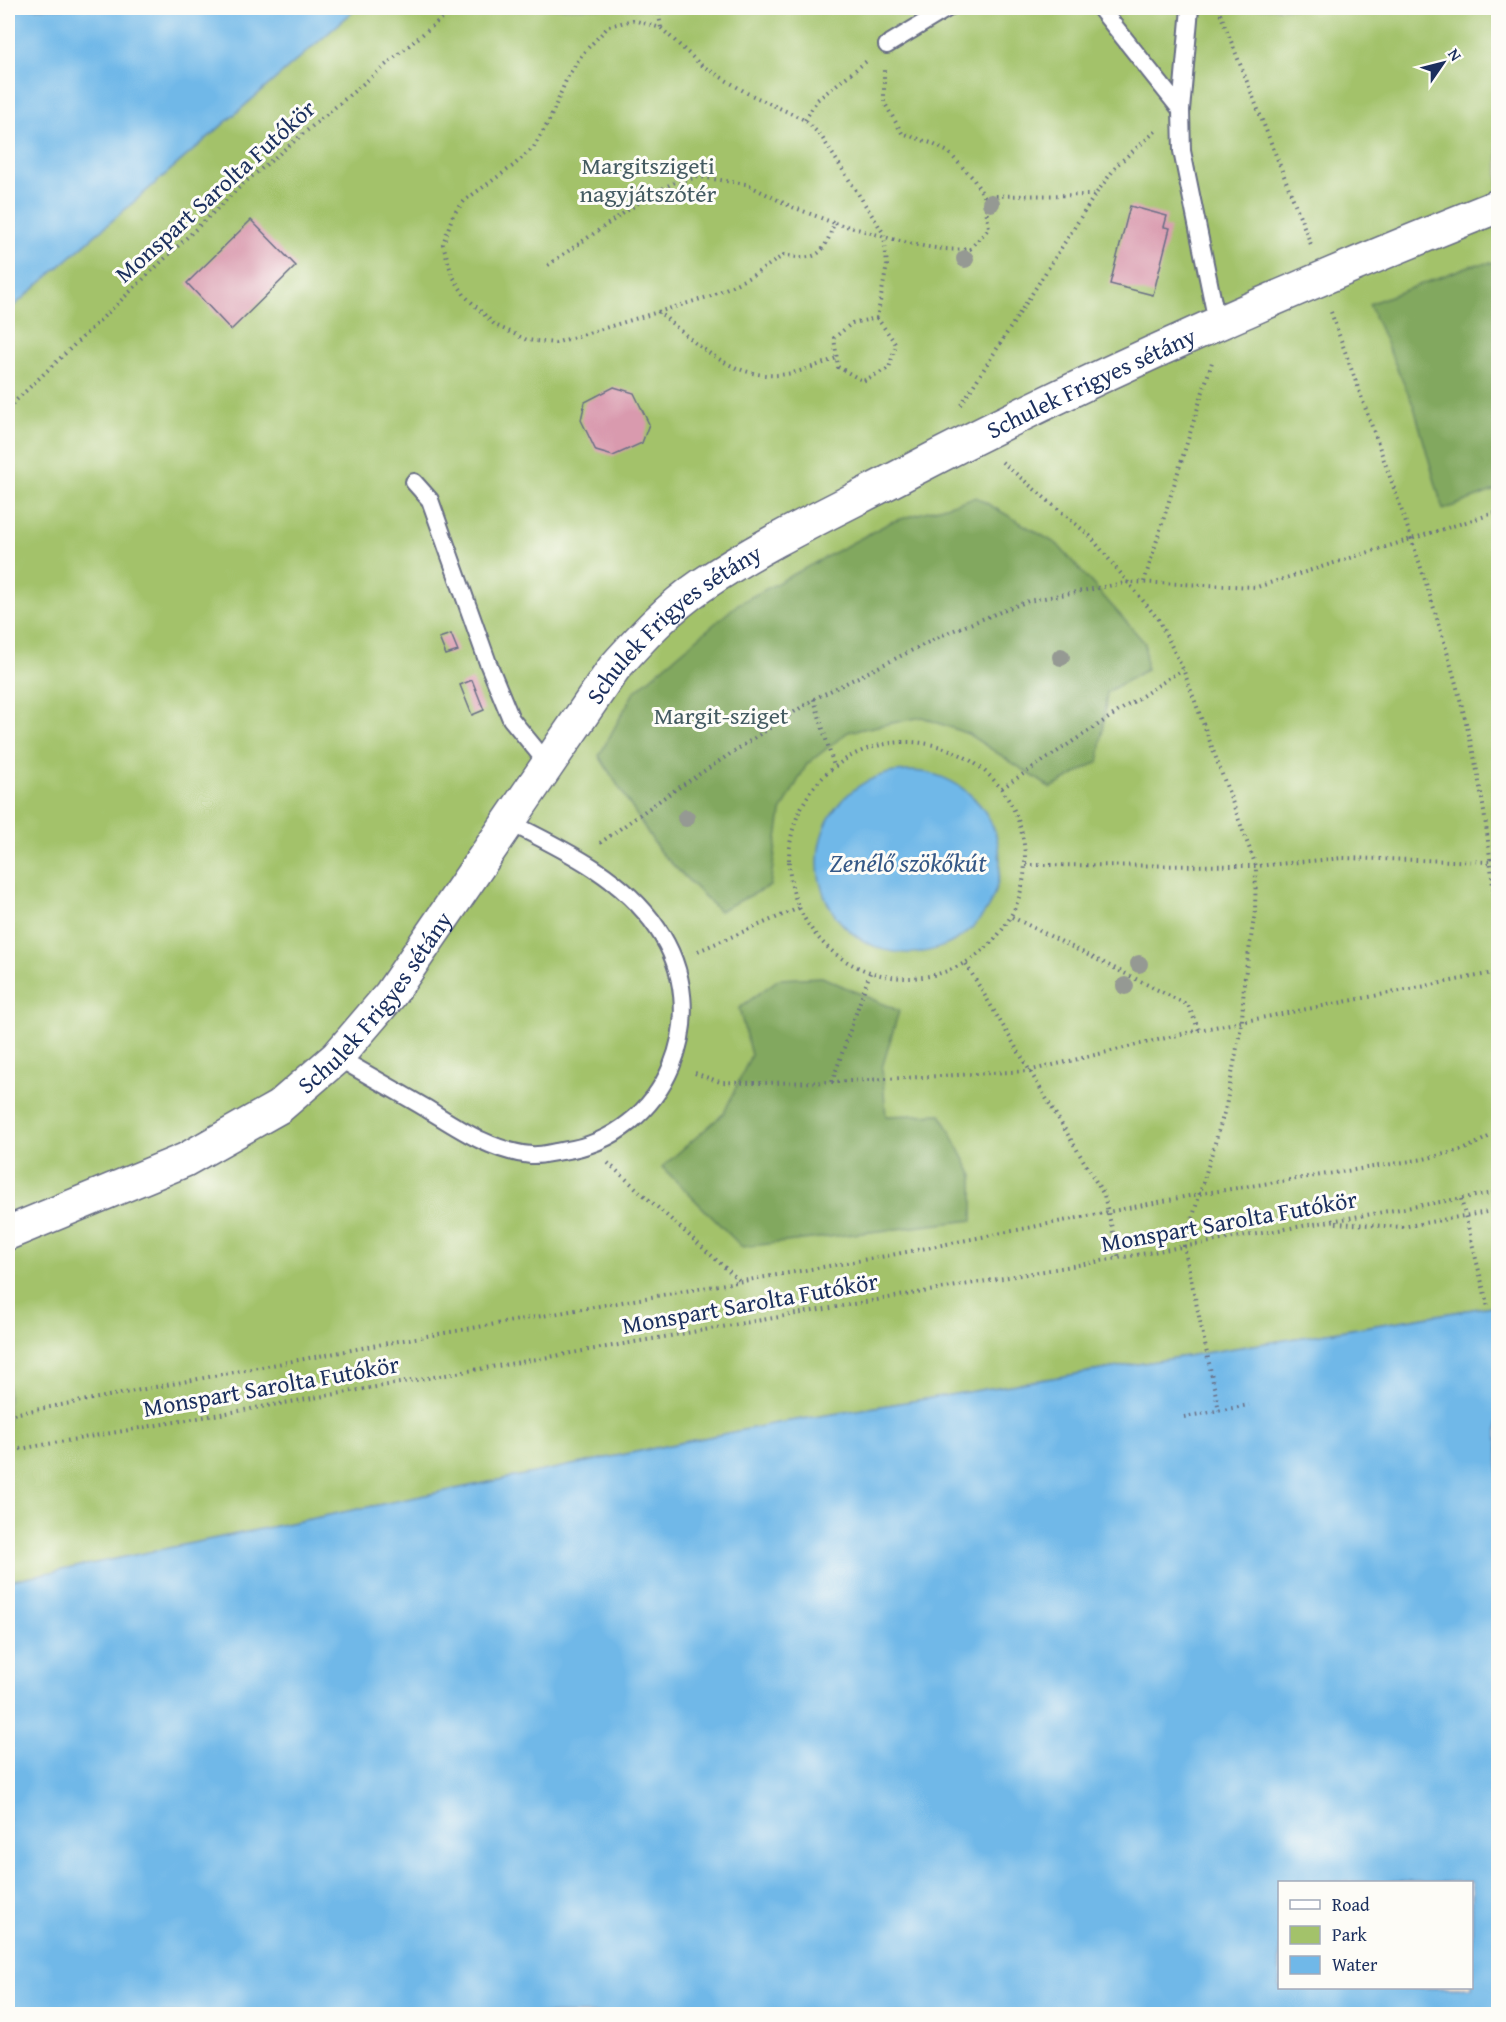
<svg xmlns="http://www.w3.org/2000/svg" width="1506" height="2022" font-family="'Gentium Book Plus',serif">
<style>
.green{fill:#a3c26a;stroke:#5f7864;stroke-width:1.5}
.forest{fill:#82a85e;stroke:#4e6c5e;stroke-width:1.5}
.water{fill:#70b8e8;stroke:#4674a3;stroke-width:1.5;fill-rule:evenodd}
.building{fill:#d99aae}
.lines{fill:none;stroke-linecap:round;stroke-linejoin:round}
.lane-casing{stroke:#686e85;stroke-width:20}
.street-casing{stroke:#686e85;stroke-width:36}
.path{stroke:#686e85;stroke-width:4;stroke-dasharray:1.5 4.5;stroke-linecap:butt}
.lane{stroke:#fff;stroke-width:16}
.street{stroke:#fff;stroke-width:33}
.tree{fill:#959993}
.labels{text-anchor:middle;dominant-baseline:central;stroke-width:6;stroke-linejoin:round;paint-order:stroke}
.park-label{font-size:24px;fill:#445b62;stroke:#fdfcf7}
.street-label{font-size:24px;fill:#1b2f5e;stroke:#fdfcf7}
.water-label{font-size:26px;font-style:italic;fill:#355887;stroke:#fdfcf7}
</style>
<rect width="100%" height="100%" fill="#fdfcf7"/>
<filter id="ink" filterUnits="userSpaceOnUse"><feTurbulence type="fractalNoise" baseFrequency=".0167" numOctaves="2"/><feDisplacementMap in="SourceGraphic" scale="12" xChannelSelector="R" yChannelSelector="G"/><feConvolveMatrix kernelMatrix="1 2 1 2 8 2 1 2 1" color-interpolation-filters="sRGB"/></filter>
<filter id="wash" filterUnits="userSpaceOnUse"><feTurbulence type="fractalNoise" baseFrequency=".008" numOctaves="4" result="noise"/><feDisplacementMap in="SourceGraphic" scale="24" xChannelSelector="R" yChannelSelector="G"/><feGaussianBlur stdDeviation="1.35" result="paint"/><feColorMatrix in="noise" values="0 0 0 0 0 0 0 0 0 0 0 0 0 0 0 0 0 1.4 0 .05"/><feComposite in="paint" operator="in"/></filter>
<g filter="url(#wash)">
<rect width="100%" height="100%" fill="#f7e4ce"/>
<path class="green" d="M357,8H1498V1305L772,1424L8,1581V311Z"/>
<path class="forest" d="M1498,262V489L1443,510L1414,407L1369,304L1472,265Z
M976,497L1057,544L1145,643L1146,670L1107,692L1099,761L1051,788L968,734L922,717L848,732L807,764L781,812L770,886L719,911L660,852L599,756L634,692L738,604L891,522Z
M822,977L899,1011L882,1068L886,1116L941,1114L973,1176V1220L742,1247L662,1167L724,1113L751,1055L739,1008L779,979Z"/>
<path class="water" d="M8,8H357L8,311Z
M818 862a91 91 0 1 1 182 0a91 91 0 1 1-182 0Z
M1498,1305V2014H8V1581L772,1424ZM1280,1882H1472V1988H1280Z"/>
<g id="blocks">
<path class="building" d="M1130,206L1167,216L1164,227L1170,228L1153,295L1110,284Z
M251,220L296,266L231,330L187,283Z
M614,387L634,393L649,424L642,443L613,456L596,451L581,420L585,402Z
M451,634L458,651L446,655L439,638Z
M472,680L484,710L472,715L460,685Z"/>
</g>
</g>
<g filter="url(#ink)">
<use href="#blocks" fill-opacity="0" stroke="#686e85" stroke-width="1.5"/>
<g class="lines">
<g class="lane-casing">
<path id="lane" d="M1100,8L1181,110
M1190,8L1181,110L1182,151L1217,322
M887,45L948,8
M414,482L430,500L488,663L511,719L547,763
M337,1057C366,1074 395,1090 424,1107C457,1127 490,1151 531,1155C541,1156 553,1152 562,1151C667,1137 717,1014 657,928C622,876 561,848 507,821"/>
</g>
<g class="street-casing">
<g id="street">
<path id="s1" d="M8,1233L185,1160L279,1107L337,1057L390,995L614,668C641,638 668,608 702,585C767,541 840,508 910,471C1101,371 1298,286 1498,206"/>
</g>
</g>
<path class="path" d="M658,8L661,28
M1218,8L1312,247
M805,120L817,100L868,60
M984,196L1095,195
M548,265L650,195L675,182L700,177L746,184L790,206L834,223
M658,311C691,340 731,379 779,375C799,373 818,365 837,358
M1331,312C1382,457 1439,602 1473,752C1487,815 1493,881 1498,945
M877,318L852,323L834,338L838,367L863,381L889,368L896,344L877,318L887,265L884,234L821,136L805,120L747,93L701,65L661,28L633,20L609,26L583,53L567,78L549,121L534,147L513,166L465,200L453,215L443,244L452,275L465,296L495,325L527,340L555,343L711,296L752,276L784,255C818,262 824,254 834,223C877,233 925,253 970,249L989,228L984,196L972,177L948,152L931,143L902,133L884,102V69
M961,405L1095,195L1118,164L1156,131
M8,408L243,184L454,8
M1002,462L1090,536L1158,619L1183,669L1256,866L1255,912L1244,983L1242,1021L1226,1106L1184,1246L1219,1410
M1144,582L1212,362
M814,699L834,766
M789 860a118 118 0 1 1 236 0a118 118 0 1 1-236 0Z
M1002,788L1183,669
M600,843L669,794L814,699L947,633L1028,601L1130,582L1257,587L1498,512
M1026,865L1256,866L1343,858L1491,862
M1012,917L1188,1005L1199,1030
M698,951L799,908
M966,964L1104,1195L1119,1258
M695,1073L720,1082L756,1083L832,1082L1028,1071L1199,1030L1498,972
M832,1082L870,973
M608,1163L740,1281
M1461,1199L1488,1307
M1336,1223L1402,1227L1498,1210
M8,1415L404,1340L886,1256L1199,1194L1424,1159L1465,1149L1498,1132
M1184,1417L1249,1405
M8,1451L1498,1192"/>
<use href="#lane" class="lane"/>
<use href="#street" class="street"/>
</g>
<g class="tree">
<circle cx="991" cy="203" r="9"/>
<circle cx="965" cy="259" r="9"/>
<circle cx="1061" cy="657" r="9"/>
<circle cx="686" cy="818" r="9"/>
<circle cx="1139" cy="964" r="9"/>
<circle cx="1125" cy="986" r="9"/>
</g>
</g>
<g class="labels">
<g class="park-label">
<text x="648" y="165">Margitszigeti<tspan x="648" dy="28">nagyjátszótér</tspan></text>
<text x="721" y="715">Margit-sziget</text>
</g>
<g class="street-label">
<text transform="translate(215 191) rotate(-42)">Monspart Sarolta Futókör</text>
<text stroke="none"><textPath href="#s1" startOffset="1414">Schulek Frigyes sétány</textPath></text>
<text stroke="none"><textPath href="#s1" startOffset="928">Schulek Frigyes sétány</textPath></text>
<text stroke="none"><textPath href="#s1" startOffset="442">Schulek Frigyes sétány</textPath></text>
<text transform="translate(1229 1221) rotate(-10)">Monspart Sarolta Futókör</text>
<text transform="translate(750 1303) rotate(-10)">Monspart Sarolta Futókör</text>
<text transform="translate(271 1386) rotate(-10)">Monspart Sarolta Futókör</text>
</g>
<g class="water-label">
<text x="908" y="862">Zenélő szökőkút</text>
</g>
</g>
<rect width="1506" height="2022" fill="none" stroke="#fdfcf7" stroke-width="30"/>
<rect x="1278" y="1881" width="195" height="108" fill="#fdfcf7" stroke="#a3aaba" stroke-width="1.5"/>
<rect x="1290" y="1900" width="30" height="9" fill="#ffffff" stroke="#a3aaba" stroke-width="1.5"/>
<text x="1332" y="1911" font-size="18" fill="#1b2f5e">Road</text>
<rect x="1290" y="1926" width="30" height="18" fill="#a3c26a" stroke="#a3aaba" stroke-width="1.5"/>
<text x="1332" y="1941" font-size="18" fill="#1b2f5e">Park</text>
<rect x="1290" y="1956" width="30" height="18" fill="#70b8e8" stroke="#a3aaba" stroke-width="1.5"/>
<text x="1332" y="1971" font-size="18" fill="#1b2f5e">Water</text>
<g transform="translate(1443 63) rotate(55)" stroke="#fdfcf7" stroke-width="4.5" paint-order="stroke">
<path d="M0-4.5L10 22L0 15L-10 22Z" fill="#1b2f5e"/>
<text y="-9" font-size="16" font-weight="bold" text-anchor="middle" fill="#1b2f5e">N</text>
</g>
</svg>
